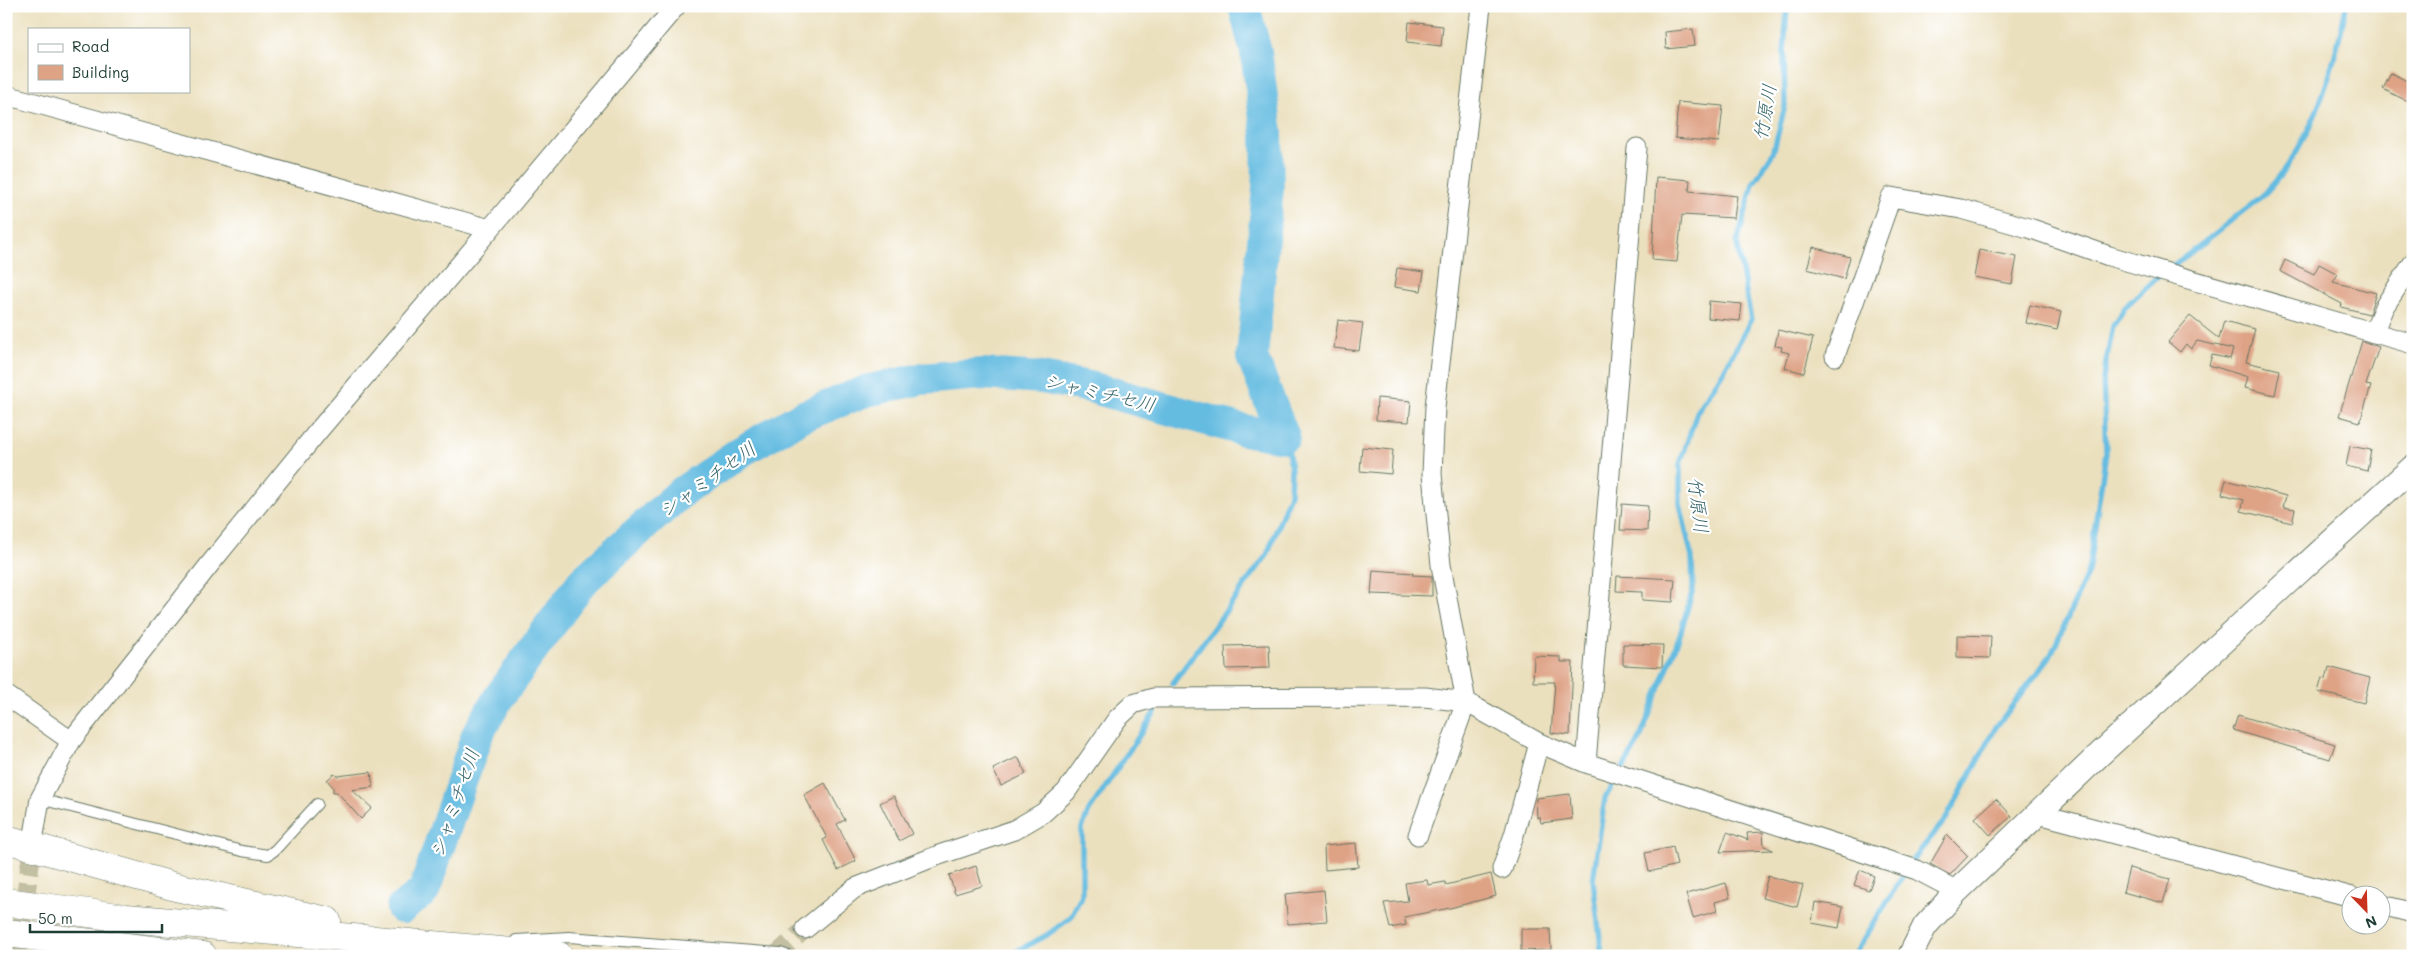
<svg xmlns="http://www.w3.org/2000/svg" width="2419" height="962" font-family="Mali,'Klee One',sans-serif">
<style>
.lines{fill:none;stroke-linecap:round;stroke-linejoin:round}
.stream{stroke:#65bce1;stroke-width:5.5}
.river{stroke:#65bce1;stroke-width:32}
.building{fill:#dea285}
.minor-tunnel{stroke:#c2bfa2;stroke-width:19;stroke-dasharray:19 9;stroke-linecap:butt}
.service-casing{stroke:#667664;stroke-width:12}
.minor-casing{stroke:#667664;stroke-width:21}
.tertiary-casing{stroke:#667664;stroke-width:26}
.motorway-casing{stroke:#667664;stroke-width:29}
.service{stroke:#fff;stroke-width:10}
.minor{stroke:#fff;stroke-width:19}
.tertiary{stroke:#fff;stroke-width:24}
.motorway{stroke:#fff;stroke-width:28}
.labels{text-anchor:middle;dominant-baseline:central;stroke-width:4.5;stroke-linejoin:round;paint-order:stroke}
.water-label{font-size:19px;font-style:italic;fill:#346368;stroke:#fff}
</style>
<rect width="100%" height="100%" fill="#fff"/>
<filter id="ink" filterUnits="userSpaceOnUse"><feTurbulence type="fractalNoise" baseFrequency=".02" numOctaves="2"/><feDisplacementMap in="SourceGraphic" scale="10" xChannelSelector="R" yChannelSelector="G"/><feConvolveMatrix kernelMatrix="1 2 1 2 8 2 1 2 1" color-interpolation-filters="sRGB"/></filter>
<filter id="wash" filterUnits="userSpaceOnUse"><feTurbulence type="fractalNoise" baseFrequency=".0096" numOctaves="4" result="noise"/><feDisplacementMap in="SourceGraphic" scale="20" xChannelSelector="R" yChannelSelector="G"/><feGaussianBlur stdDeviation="1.12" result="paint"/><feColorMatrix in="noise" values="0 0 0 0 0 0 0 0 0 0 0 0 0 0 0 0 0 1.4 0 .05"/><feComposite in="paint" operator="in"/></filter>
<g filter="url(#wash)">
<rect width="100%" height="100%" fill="#ebe0be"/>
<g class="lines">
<path class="stream" d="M2168,269C2192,252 2215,234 2238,215C2247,207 2259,200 2267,191C2313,142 2334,70 2346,6
M1173,683L1267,555L1290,494L1291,470L1288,447L1284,437
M1008,956L1047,935L1070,918L1082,895V828L1089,811L1155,712
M1602,956L1593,880L1605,798L1639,741L1679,638L1693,589L1692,558L1680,504V464L1697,412L1722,374L1751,320L1737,243L1753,184L1773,153L1785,106L1784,54L1787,6
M1854,956L1911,862L1946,819L1996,727L2051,655L2088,572L2106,453L2103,378L2113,326L2126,306L2160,274"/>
<path class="river" d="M1244,6L1256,52L1267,133L1268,188L1252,357L1284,437
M402,908L424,891L477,735L499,697L582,582L678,495L742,451L801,417L866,391L921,379L982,374L1042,378L1090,387L1243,430L1284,437"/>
</g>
<g id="blocks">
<path class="building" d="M1409,22L1443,26L1441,46L1407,42Z
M1693,29L1695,46L1666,49L1665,32Z
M2391,73L2413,84V90L2407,101L2383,89Z
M1678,102L1723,106L1719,142L1675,138Z
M1656,177L1690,180L1689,191L1737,196L1734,218L1682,215L1677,262L1652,260Z
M1813,247L1850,257L1844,279L1807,269Z
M1979,250L2017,257L2012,284L1974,277Z
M2285,260L2314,274L2319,264L2338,274L2333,282L2376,293L2369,314L2341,307L2342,304L2280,271Z
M1397,268L1424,272L1421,291L1394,287Z
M1709,301L1742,304L1740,321L1708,318Z
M2030,305L2061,312L2057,330L2026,323Z
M2190,316L2219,339L2224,321L2255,329L2246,362L2280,370L2275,395L2245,388L2248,377L2209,365L2212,355L2230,359L2233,349L2197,341L2191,349L2186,344L2180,352L2168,342Z
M1338,320L1363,323L1359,351L1334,348Z
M1778,330L1813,338L1804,373L1785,368L1789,353L1781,351L1782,347L1775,346Z
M2362,341L2379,347L2366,385L2371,386L2360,422L2339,416Z
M1377,398L1411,401L1409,422L1376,420Z
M2350,446L2371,450L2367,471L2346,466Z
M1362,447L1393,450L1391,474L1360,471Z
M2226,480L2286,496L2283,507L2295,509L2292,523L2241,511L2244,500L2222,494Z
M1622,504L1648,506L1647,531L1620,530Z
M1373,570L1413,573L1412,575L1432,576V596L1371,594Z
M1617,576L1675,579L1673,602L1642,600V592L1616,591Z
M1957,635L1991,636L1990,658L1957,657Z
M1623,644L1663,645L1662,667L1623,665Z
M1269,645L1270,668L1226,669L1225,646Z
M1534,656L1561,657V662H1573L1570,735L1551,733L1555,682H1533Z
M2329,667L2370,678L2364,703L2318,692L2322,678L2326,679Z
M2238,715L2335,744L2330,759L2233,730Z
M1018,757L1026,774L1001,786L993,769Z
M371,772L373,787L352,790L372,808L361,819L337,792H333V787L327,780L334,774L337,776Z
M825,783L845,820L837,824L856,861L838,870L823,840L827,838L804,795Z
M1570,794L1572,819L1541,823L1540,817L1537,818L1536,798Z
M894,796L912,834L899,841L880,803Z
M1996,799L2012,816L1990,835L1975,818Z
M1727,832L1748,840L1747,833L1763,832L1764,846L1773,850L1720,852Z
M1947,835L1968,856L1950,875L1930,864Z
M1356,843L1358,867L1325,870L1324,846Z
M1673,847L1677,865L1649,872L1645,853Z
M976,866L982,886L955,894L949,875Z
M2129,868L2170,879L2163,903L2123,892Z
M1860,870L1874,876L1869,890L1854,885Z
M1491,874L1496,896L1450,908L1404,917L1406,925L1390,928L1384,903L1408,901L1405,883L1427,880L1428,885L1445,882L1446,885Z
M1768,876L1803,885L1797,907L1762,898Z
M1726,883L1730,898L1715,902L1717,911L1693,918L1686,894Z
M1324,890L1327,921L1288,924L1285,894Z
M1815,902L1843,907L1839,928L1812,923Z
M1521,929H1550L1551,950L1521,951Z"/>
</g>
</g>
<g filter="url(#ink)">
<use href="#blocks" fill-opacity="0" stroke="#667664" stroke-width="1"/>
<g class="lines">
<path class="minor-tunnel" d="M17,956L34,836
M775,956L805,929"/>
<g class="service-casing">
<path id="service" d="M40,799L242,851L268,855L275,850L317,804
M516,940L569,937L780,953L789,956"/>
</g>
<g class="minor-casing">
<path id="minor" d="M6,95L490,229
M2373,333L2384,307L2413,263
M1835,356L1891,197L1961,209L2032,229L2109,256L2413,344
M6,695L71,741
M1586,763L1637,148
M2039,814L2352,897
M34,835L40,799L71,741L210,564L319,430L490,229L676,6
M1418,835L1466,702L1441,565L1432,474L1435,407L1481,6
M1502,869L1514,835L1539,743
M2382,905L2413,913
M805,929L855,888L939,855L1014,830L1043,813L1066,792L1117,719L1133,704L1153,698L1425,697L1466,702L1539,743L1586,763L1917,870L1957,891"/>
</g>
<g class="tertiary-casing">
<path id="tertiary" d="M1910,956L1925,926L1957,891L2100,754L2413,467"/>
</g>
<g class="motorway-casing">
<path id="motorway" d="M6,839L176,887L327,921
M6,902L126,918L559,956
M6,933L203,956"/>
</g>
<use href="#service" class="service"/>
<use href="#minor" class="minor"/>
<use href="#tertiary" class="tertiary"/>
<use href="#motorway" class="motorway"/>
</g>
</g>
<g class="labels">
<g class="water-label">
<text transform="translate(1764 112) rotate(-80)">竹原川</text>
<text transform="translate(1100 392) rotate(13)">シャミチセ川</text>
<text transform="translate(707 479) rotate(-36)">シャミチセ川</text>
<text transform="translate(1699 505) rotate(83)">竹原川</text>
<text transform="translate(454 803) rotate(-71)">シャミチセ川</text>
</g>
</g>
<rect width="2419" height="962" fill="none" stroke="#fff" stroke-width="25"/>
<rect x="28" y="28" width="162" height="65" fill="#ffffff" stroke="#a5b1ae"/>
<rect x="38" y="44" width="25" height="8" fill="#ffffff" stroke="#a5b1ae"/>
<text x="72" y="52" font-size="15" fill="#1f3d34">Road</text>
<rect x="38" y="65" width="25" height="15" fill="#dea285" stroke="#a5b1ae"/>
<text x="72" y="78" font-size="15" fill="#1f3d34">Building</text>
<g transform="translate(2366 910) rotate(157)"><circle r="24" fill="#ffffff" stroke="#a5b1ae"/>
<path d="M0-4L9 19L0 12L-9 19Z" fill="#c8321e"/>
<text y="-8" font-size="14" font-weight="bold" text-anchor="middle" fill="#1f3d34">N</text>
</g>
<path d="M30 924v8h132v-8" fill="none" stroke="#1f3d34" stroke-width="2.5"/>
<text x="38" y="924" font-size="15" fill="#1f3d34" stroke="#ffffff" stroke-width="4" paint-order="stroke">50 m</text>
</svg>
